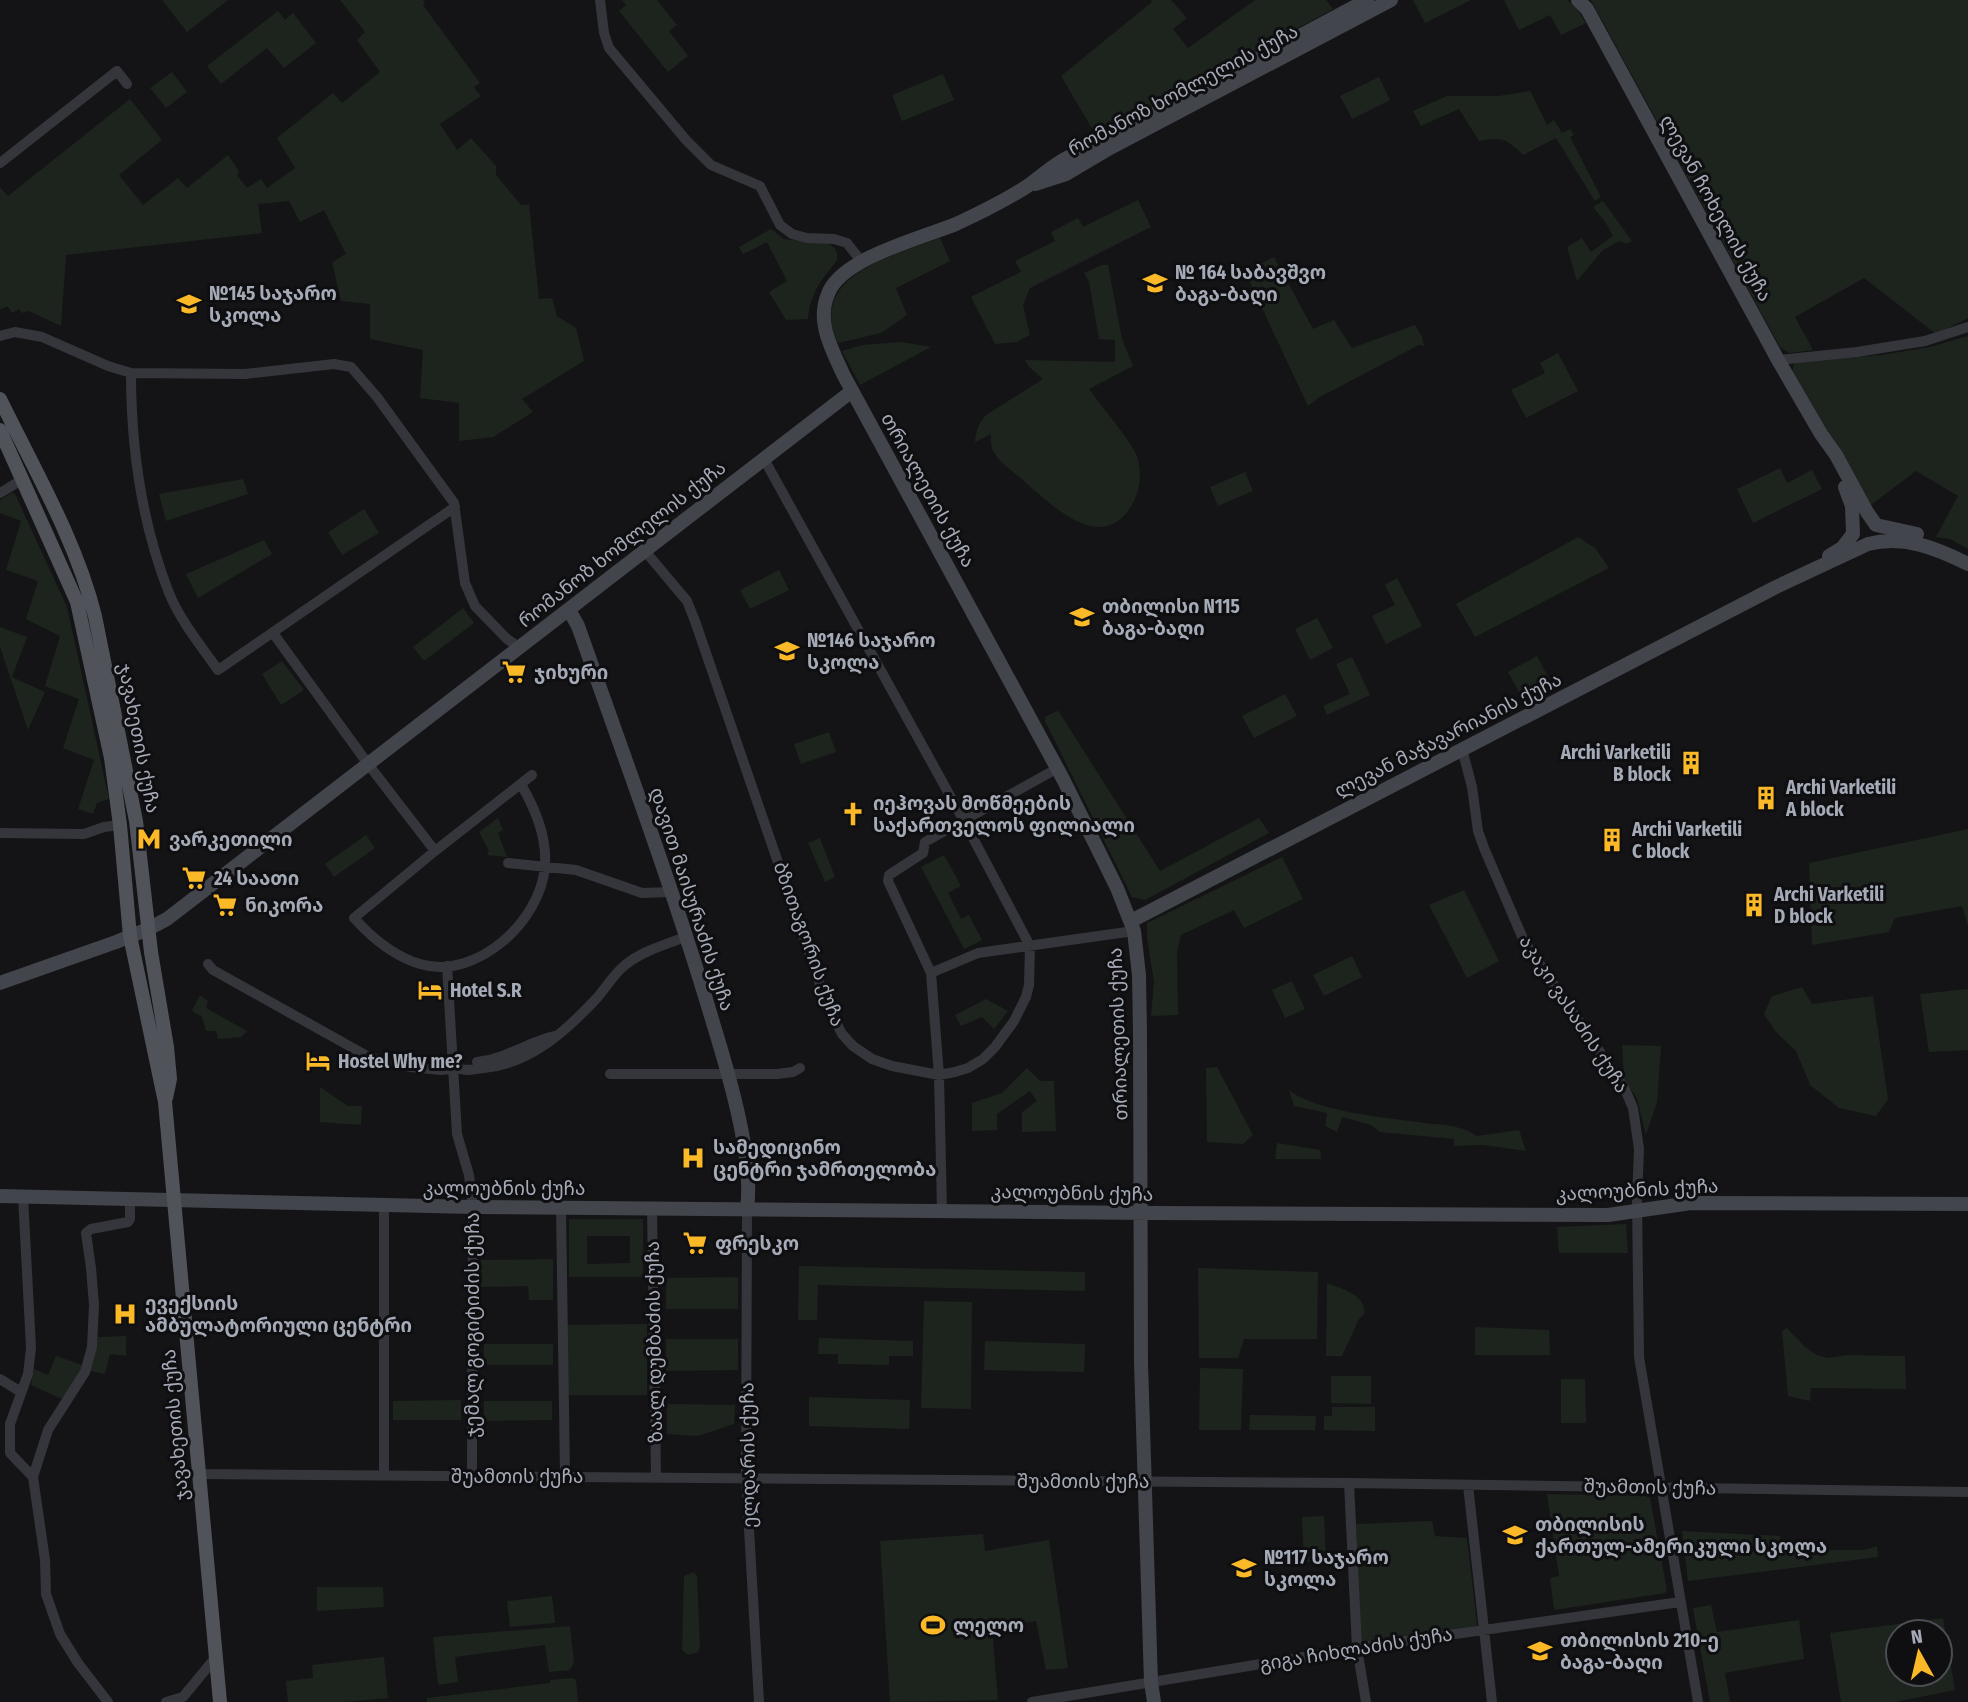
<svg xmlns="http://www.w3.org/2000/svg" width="1968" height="1702" font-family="'Fira Sans Condensed','Noto Sans Georgian',sans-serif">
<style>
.green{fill:#1c241d;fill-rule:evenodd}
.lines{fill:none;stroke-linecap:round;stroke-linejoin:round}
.street{stroke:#35363b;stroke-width:10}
.secondary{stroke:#43454c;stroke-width:14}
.primary{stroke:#51535b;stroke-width:14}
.labels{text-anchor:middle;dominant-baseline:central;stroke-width:6;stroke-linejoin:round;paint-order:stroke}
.street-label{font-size:19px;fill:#a5aab7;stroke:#0f0f11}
.poi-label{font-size:19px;font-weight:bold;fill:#a5aab7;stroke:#0f0f11;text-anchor:start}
</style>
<rect width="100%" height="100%" fill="#141416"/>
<path class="green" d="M162,0H228L187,32Z
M340,0H423L425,2L423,5L480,83L474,87L481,96L440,124L457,150L471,138L496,166V175L521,205L529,204L539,299L552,298L557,316L576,328L584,361L522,399L533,412L493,437L459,441V403L420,398L423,350L370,339V304L341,301L332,262L346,254L324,210L300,222L289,201L258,204L262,233L66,255L61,326L29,311L22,313L19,309L12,313L7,306L0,310V187L8,196L130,99L162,140L119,175L143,205L178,178L187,188L228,155L239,171L237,175L247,188L261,179L267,188L295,168L277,138L333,93L342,103L380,72L357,40L365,32Z
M622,0H657L677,25L669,31L688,56L668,72L619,11L626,5Z
M1151,0H1171L1187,18L1173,29L1188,48L1255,0H1326L1333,9L1097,137L1061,76L1152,2Z
M1413,0H1471L1425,23Z
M1504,0H1567L1576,7L1586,23L1561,35L1550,15L1519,30Z
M1591,0H1968V318L1936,334L1864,278L1795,317L1813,350L1789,353L1780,347Z
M278,11L285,20L293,13L316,43L284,68L267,48L221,84L207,66Z
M172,72L187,92L166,108L150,88Z
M943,74L954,100L902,121L892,95Z
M1379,77L1390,100L1352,119L1340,96Z
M1530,91L1547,125L1554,120L1562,133L1570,129L1574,135L1570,137L1601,197L1595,201L1556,138L1523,155C1506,138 1502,137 1479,141L1459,109L1421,126L1413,111L1447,96H1498Z
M1138,200L1151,227L1030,288L1023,305L1030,335L1017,342L995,344L971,297L1021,272L1015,261L1055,241L1051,232L1078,218L1083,227Z
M1603,201L1632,241L1627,244L1619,241L1602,251L1577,281L1567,247L1582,238L1591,252L1613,236L1606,223L1593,207Z
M771,229L784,239L826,243C833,245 839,251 837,260C835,264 830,269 827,273C816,287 809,302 808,319L786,320L769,292L787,281L767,242L743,254L739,247Z
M940,238L950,261L896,288L907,315L881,333L838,343C806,275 895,255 940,238Z
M1274,257L1313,329L1334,320L1352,348L1415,325L1422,337L1424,346L1419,345L1318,398L1308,406L1245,272Z
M1102,265H1108L1122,339L1133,366L1089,389C1102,407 1127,436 1136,454C1142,468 1141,487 1134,501C1105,557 1056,509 1026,483C1017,474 1002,465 995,454C991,449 990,439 991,434L975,442C976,431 978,424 986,415L1043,379L1029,367L1025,360L1115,362V340L1099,339L1089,282L1084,273Z
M1968,336V549L1950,539L1936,537L1958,496L1916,471L1868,507L1792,372L1795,362L1882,355L1930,347Z
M901,342L931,347L860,385L842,351L862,345Z
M1558,353L1578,391L1526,418L1511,390L1545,373L1540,363Z
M1780,468L1787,483L1812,470L1822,489L1753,523L1737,489Z
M1245,472L1253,491L1218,506L1210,487Z
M243,479L248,494L166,521L159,494Z
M12,493L15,494L67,607L109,799L97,803L93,814L78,809L94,760L63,748L79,699L45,686L60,636L26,619L38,581L6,570L21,521L0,513V500Z
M364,509L379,533L342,555L328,532Z
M1578,537L1595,548L1609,568L1475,637L1456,604Z
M264,540L272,554L198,598L186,574Z
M779,570L789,590L750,609L740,590Z
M1397,578L1422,626L1386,644L1372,616L1395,605L1385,585Z
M463,608L474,623L424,661L413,647Z
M1317,618L1333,648L1310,660L1295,629Z
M0,627L27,637L12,677L45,692L28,730L0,647Z
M1537,656L1555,690L1526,705L1508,672Z
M1352,657L1370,695L1327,715L1323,706L1350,694L1336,664Z
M282,661L304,690L281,705L262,674Z
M1285,694L1297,716L1254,738L1242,716Z
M1057,711L1059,712L1160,871L1259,818L1269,833L1145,900L1132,897L1045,721V717Z
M829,732L836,752L801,764L794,744Z
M498,818L503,830L498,833L507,857L487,855L489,851L479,832Z
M1968,829V926L1962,906L1895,918L1889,932L1812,945L1809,863Z
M366,835L375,848L334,877L325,864Z
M820,838L835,877L825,882L808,843Z
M944,855L961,886L948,893L961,919L969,915L982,940L964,949L921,867Z
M1282,857L1303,899L1244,928L1234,910L1181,935L1177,951L1178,1015L1151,1016L1154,982L1147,938V923Z
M1464,890L1499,961L1467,978L1429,905Z
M1352,956L1362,977L1324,996L1313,975Z
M1292,981L1305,1009L1285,1018L1272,990Z
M1802,987L1812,1004L1873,996L1888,1099L1876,1116L1839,1108L1810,1085L1796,1051L1776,1032L1764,1014L1772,996Z
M1968,989V1050L1929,1052L1920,994Z
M200,995L208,1001L206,1008L247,1031L241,1037L218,1039L216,1031H206L202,1017L192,1011Z
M986,999L1008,1011L994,1029L982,1017L961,1026L955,1015Z
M1622,1045L1661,1046L1657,1102L1646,1135L1637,1099L1624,1078Z
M1217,1067L1253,1135L1243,1144L1207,1142L1206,1068Z
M1027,1068L1040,1081H1054L1056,1131L1022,1132V1112L1037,1101L1030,1091L997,1114V1130L972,1131V1103L1002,1093Z
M320,1087L348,1106H362L361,1125L320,1122Z
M1289,1090C1316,1112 1389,1118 1425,1123C1447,1126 1458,1124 1477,1136L1519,1130L1526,1151L1483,1145L1454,1146V1139L1380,1132L1371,1125L1342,1117L1337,1132L1325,1126L1327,1113L1294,1106Z
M1277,1143L1320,1150L1321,1159H1275Z
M569,1219H643V1277H569ZM587,1236H630V1263L587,1264Z
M1626,1224L1628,1253H1559L1557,1227Z
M553,1259V1300H529L528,1286L481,1287V1260Z
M799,1266L1085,1272V1291L818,1285L817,1320H798Z
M1198,1268L1318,1272L1317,1339H1244L1238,1358H1199Z
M738,1277V1309H666V1278Z
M1327,1283C1344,1290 1363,1293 1365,1313L1359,1319L1342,1356H1326Z
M924,1301L972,1302L971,1409L921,1408Z
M647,1324V1395H567V1325Z
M1475,1327L1549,1330L1550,1355H1475Z
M1787,1328L1805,1347L1817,1355L1828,1358L1846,1355L1905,1356L1906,1389L1811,1388L1810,1401L1788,1396L1782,1331Z
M126,1336V1356L110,1354L105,1374L90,1371L98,1337Z
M819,1338L913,1341V1356H889V1365L838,1364V1354H818Z
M666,1339H738V1370L666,1371Z
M985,1341L1085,1344L1084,1372L984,1370Z
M484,1344H553V1365H484Z
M56,1356L82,1365L80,1375L62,1399L31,1385L34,1369L48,1375Z
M1200,1368L1243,1369L1241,1430H1199Z
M1331,1376H1371V1404L1331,1403Z
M1561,1379H1585L1586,1423H1561Z
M809,1397L910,1400L909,1429L809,1426Z
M461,1400V1420H393V1401Z
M484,1401H552V1420L484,1421Z
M667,1404L735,1405L734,1424L698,1436L667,1434Z
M1332,1407H1375V1431L1324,1430V1416H1332Z
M1250,1415L1316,1416L1315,1430H1249Z
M1547,1494L1646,1496L1650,1498L1667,1590L1665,1593L1554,1610L1550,1578L1559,1576Z
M1324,1516L1326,1561L1304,1562L1302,1517Z
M1432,1521L1435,1536L1467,1538L1477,1624L1476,1626L1365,1644L1361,1641L1356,1524Z
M1682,1531L1780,1536L1782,1550H1864L1877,1546L1878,1557L1688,1581Z
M983,1534L985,1551L1049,1540L1068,1668L1046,1670L1036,1621L992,1628L998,1700L890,1702L880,1541Z
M694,1572L697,1576L700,1647L698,1652L688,1655L682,1650L684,1576Z
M317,1587H383L384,1607L317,1611Z
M552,1596L555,1623L510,1627L507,1601Z
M1711,1605L1717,1632L1799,1620L1804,1659L1725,1673L1730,1702H1710L1693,1608Z
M1943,1618L1955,1690L1895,1702H1841L1830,1633ZM1898,1632H1940V1674H1898Z
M570,1626L574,1663L570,1670L549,1672L545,1645L455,1657L458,1682L438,1685L433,1637Z
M384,1657L388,1698L346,1702H288L286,1681L313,1678L312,1665Z
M572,1678L576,1680L578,1702H427V1698L550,1683V1680Z"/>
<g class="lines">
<path class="street" d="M600,0L604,33L609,48L686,140L711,165L760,186L780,225L792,234L807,238L834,239L847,243L861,261
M0,163L117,71L127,84
M0,336L15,332L42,337L108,366L131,373L245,374L334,364L351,367L377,397L454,503L465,583L475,606L507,639L516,645H522
M1778,360L1857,352L1925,341L1968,327
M131,373C131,446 142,524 169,593C180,620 201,646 218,670L455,507
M0,493L23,479
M645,551L687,601L695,621L827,1005L842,1034L853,1046L872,1059L892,1066L939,1075L955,1072L968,1068L983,1059L995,1047L1014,1021L1026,997L1029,985L1030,946L964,821L764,459
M273,633L368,764L435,851
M1462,749L1472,787L1478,831L1484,848L1524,941L1624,1087L1633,1108L1639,1149L1637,1200L1639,1357L1698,1702
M521,784C535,809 547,836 545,866C541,921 476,981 420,964C393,956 372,938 354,918L435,851L532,775
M0,833L84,834L104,827L120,825
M508,863L576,870L642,893L671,892
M208,964L213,970L369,1057L410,1067L441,1070L458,1068C465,1072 475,1069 484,1068C530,1064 566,1031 596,999C606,988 613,975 624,966C641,951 666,945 687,936
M447,966L457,1134L469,1175L473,1207L472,1475
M931,973L978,953L1134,931
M477,1062C506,1059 528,1042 555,1036
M610,1074H777L793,1072L800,1068
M23,1196L31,1348L28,1374L10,1424V1453L33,1477L45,1560L46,1594L60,1634L78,1663L108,1702
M561,1207L565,1476
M652,1207L656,1477
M747,1209L746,1477L759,1702
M942,1211L939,1075L931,973L888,881L889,875L923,853L925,842L1058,768
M0,1379L21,1392
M199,1474L1349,1483L1968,1492
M384,1475V1206
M33,1477L48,1430L85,1372L92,1347L94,1305L91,1268L86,1233L91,1229L128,1222L130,1219V1200
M1349,1483L1357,1648L1366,1702
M1468,1485L1492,1702
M166,1702L183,1697L216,1657
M1032,1702L1357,1648L1680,1602"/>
<path class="secondary" d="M1578,0L1587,9L1778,360L1821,434L1836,455L1867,512L1876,525L1917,534
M1035,184L1066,174L1110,148L1391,0
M1829,556L1842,548L1853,534L1852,506L1845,487
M569,610L578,626C625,759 674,891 714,1026C729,1075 754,1159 747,1209
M1131,921L1776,587L1868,544C1904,535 1936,548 1968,564
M0,983L116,942L148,929L167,919L852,391
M0,1196L473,1207L1151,1213L1608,1215L1691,1203L1968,1204
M1154,1702L1151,1682L1141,1363L1140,1033L1139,975L1134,931L1117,888L1063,779L843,374C832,349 816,322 828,294C841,258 922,238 956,224C980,213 1004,201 1026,187C1038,179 1048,169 1060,162C1074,153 1090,148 1104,141L1367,0"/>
<path class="primary" d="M0,399C34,469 76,540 95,616L136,821L151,952L167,1047L170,1079L166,1098
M0,430L77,602L111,758L120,825L130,936L165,1102L220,1702"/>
</g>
<defs>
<g id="school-bare" transform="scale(1.89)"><path d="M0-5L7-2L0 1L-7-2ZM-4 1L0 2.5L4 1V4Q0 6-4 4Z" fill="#fbb928" stroke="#0f0f11" stroke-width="2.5" paint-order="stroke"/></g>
<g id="supermarket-bare" transform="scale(1.89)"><path d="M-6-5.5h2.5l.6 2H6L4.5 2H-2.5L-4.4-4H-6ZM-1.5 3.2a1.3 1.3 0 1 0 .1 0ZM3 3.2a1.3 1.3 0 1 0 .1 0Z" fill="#fbb928" stroke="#0f0f11" stroke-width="2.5" paint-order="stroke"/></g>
<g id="building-bare" transform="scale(1.89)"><path d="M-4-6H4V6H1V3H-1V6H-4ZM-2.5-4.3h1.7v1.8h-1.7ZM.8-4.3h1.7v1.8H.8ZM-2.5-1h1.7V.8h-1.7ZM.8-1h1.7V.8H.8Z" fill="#fbb928" stroke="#0f0f11" stroke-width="2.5" paint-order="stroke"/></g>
<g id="church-bare" transform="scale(1.89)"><path d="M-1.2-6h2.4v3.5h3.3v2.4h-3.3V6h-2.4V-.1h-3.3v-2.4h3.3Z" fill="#fbb928" stroke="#0f0f11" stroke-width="2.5" paint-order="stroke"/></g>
<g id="metro-bare" transform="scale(1.89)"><path d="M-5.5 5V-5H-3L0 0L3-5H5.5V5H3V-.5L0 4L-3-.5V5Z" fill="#fbb928" stroke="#0f0f11" stroke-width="2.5" paint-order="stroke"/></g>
<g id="hotel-bare" transform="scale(1.89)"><path d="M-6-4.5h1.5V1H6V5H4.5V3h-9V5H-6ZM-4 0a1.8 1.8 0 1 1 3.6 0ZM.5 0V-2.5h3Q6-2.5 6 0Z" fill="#fbb928" stroke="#0f0f11" stroke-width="2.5" paint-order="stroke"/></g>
<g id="hospital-bare" transform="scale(1.89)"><path d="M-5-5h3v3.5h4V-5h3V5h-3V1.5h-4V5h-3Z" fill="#fbb928" stroke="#0f0f11" stroke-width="2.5" paint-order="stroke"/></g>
<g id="stadium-bare" transform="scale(1.89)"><path d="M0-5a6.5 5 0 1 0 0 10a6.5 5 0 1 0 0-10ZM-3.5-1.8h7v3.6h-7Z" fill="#fbb928" stroke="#0f0f11" stroke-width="2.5" paint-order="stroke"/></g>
</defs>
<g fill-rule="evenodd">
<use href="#school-bare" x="1155" y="283"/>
<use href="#school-bare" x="189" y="304"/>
<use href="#school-bare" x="1082" y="617"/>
<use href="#school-bare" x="787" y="651"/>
<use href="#supermarket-bare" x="514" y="672"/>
<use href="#building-bare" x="1691" y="763"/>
<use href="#building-bare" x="1766" y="798"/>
<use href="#church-bare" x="853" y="814"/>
<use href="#metro-bare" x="149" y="839"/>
<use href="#building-bare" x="1612" y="840"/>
<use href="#supermarket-bare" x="194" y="878"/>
<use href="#supermarket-bare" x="225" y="905"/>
<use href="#building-bare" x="1754" y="905"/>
<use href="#hotel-bare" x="430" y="990"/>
<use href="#hotel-bare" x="318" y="1061"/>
<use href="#hospital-bare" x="693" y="1158"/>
<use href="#supermarket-bare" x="695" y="1243"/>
<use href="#hospital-bare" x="125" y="1314"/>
<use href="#school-bare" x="1515" y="1535"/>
<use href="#school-bare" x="1244" y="1568"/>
<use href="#stadium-bare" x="933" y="1625"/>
<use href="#school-bare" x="1540" y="1651"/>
</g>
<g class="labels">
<g class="street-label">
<text transform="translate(1183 90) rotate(-28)">რომანოზ ხომლელის ქუჩა</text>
<text transform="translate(1716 208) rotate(61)">ლევან ჩოხელის ქუჩა</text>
<text transform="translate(928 490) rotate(61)">თრიალეთის ქუჩა</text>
<text transform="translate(622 544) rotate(-38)">რომანოზ ხომლელის ქუჩა</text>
<text transform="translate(1448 735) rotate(-27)">ლევან მაჭავარიანის ქუჩა</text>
<text transform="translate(139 738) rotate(79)">ჯავახეთის ქუჩა</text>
<text transform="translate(692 899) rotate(72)">დავით მაისურაძის ქუჩა</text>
<text transform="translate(809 944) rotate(70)">ბზითაგორის ქუჩა</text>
<text transform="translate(1574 1014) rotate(57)">აკაკი ვასაძის ქუჩა</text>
<text transform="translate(1118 1034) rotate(-92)">თრიალეთის ქუჩა</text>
<text x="504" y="1188">კალოუბნის ქუჩა</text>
<text transform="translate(1637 1190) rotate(-3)">კალოუბნის ქუჩა</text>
<text transform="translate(1072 1193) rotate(1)">კალოუბნის ქუჩა</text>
<text transform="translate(472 1325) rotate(-90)">ჯემალ გოგიტიძის ქუჩა</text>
<text transform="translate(654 1342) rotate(-91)">ზაალ დუმბაძის ქუჩა</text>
<text transform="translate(175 1425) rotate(-95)">ჯავახეთის ქუჩა</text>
<text transform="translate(748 1455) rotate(-91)">ელდარის ქუჩა</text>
<text x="517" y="1476">შუამთის ქუჩა</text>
<text x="1083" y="1481">შუამთის ქუჩა</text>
<text transform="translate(1650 1487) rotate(1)">შუამთის ქუჩა</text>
<text transform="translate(1356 1649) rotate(-9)">გიგა ჩიხლაძის ქუჩა</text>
</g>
<g class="poi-label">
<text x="1175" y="272">№ 164 საბავშვო<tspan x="1175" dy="22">ბაგა-ბაღი</tspan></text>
<text x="209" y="293">№145 საჯარო<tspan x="209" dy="22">სკოლა</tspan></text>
<text x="1102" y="606">თბილისი N115<tspan x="1102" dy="22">ბაგა-ბაღი</tspan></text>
<text x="807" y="640">№146 საჯარო<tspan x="807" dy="22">სკოლა</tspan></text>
<text x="534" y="672">ჯიხური</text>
<text x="1671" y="752" text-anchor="end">Archi Varketili<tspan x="1671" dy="22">B block</tspan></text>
<text x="1786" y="787">Archi Varketili<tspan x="1786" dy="22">A block</tspan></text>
<text x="873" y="803">იეჰოვას მოწმეების<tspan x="873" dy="22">საქართველოს ფილიალი</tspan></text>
<text x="1632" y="829">Archi Varketili<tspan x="1632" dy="22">C block</tspan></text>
<text x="169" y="839">ვარკეთილი</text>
<text x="214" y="878">24 საათი</text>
<text x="1774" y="894">Archi Varketili<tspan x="1774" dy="22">D block</tspan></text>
<text x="245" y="905">ნიკორა</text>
<text x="450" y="990">Hotel S.R</text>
<text x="338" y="1061">Hostel Why me?</text>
<text x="713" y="1147">სამედიცინო<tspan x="713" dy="22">ცენტრი ჯამრთელობა</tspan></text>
<text x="715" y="1243">ფრესკო</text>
<text x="145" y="1303">ევექსიის<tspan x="145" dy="22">ამბულატორიული ცენტრი</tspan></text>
<text x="1535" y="1524">თბილისის<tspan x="1535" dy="22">ქართულ-ამერიკული სკოლა</tspan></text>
<text x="1264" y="1557">№117 საჯარო<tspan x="1264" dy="22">სკოლა</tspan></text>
<text x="953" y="1625">ლელო</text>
<text x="1560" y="1640">თბილისის 210-ე<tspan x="1560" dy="22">ბაგა-ბაღი</tspan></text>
</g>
</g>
<g transform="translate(1919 1653) rotate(352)"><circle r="33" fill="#0f0f11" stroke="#4b4d53" stroke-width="2"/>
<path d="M0-5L12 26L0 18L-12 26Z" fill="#fbb928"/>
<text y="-10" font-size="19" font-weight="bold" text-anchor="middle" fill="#a5aab7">N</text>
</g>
</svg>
